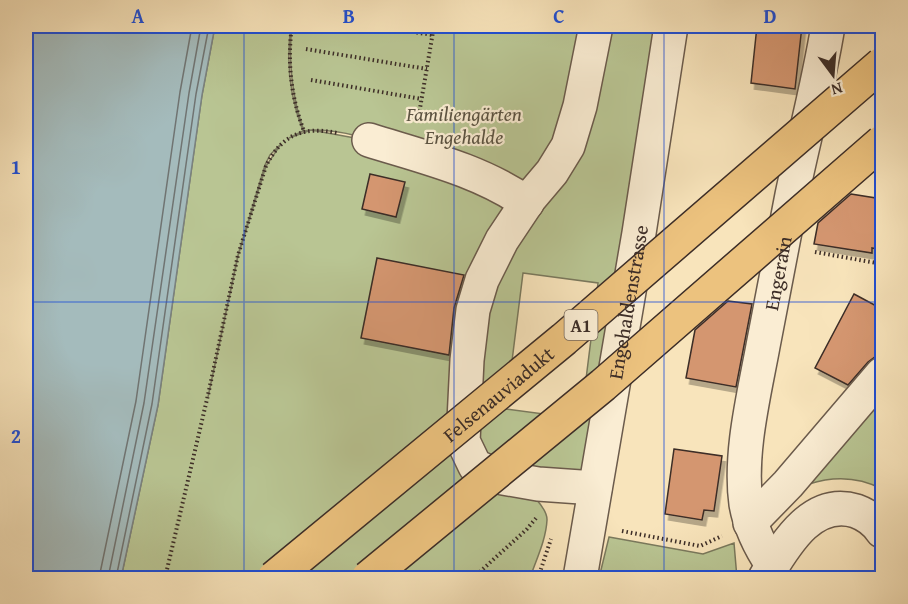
<svg xmlns="http://www.w3.org/2000/svg" width="908" height="604" font-family="'Gentium Book Plus',serif">
<style>
.green{fill:#b9c593;stroke:#7a795d;stroke-width:1.5;fill-rule:evenodd}
.water{fill:#a4bbbc;stroke:#7a8280;stroke-width:1.5}
.lines{fill:none;stroke-linecap:round;stroke-linejoin:round}
.shore{stroke:#707472;stroke-width:1.5}
.building{fill:#d49670;stroke:#3c2d27;stroke-width:1.5;filter:url(#shadow)}
.minor-casing{stroke:#6b5b4c;stroke-width:36}
.path{stroke:#3c2d27;stroke-width:4;stroke-dasharray:1.5 3;stroke-linecap:butt}
.minor{stroke:#faedd3;stroke-width:33}
.highway-bridge-casing{stroke:#3c2d27;stroke-width:36;stroke-linecap:butt}
.highway-bridge{stroke:#ecc27e;stroke-width:33}
.grid{fill:none;stroke:#1d4ed8;stroke-width:1.5;stroke-opacity:0.55}
.labels{text-anchor:middle;dominant-baseline:central;stroke-width:4.5;stroke-linejoin:round;paint-order:stroke}
.shield{fill:#faedd3;stroke:#75675b;stroke-width:1.5}
.shield-label{font-size:18px;font-weight:bold;fill:#3c2d27}
.park-label{font-size:20px;font-style:italic;fill:#5b5342;stroke:#faedd3}
.street-label{font-size:20px;fill:#3c2d27;stroke:#faedd3}
.neatline{fill:none;stroke:#1d4ed8;stroke-width:2}
.grid-label{font-size:20px;text-anchor:middle;font-weight:bold;fill:#1d4ed8}
</style>
<defs>
<filter id="shadow"><feDropShadow dx="3.5" dy="6" stdDeviation="0" flood-color="#0004"/></filter>
</defs>
<rect width="100%" height="100%" fill="#f8e4bb"/>
<filter id="stains"><feTurbulence type="fractalNoise" baseFrequency=".00333" numOctaves="4"/><feColorMatrix values="0 0 0 0 .2 0 0 0 0 .09 0 0 0 0 .02 0 0 0 .5 -.17"/></filter>
<radialGradient id="worn" r=".72"><stop offset=".6" stop-color="#630" stop-opacity="0"/><stop offset="1" stop-color="#630" stop-opacity=".3"/></radialGradient>
<path class="green" d="M215,26H291C286,61 290,98 303,131L289,138L311,130L366,140C354,133 320,128 304,131C292,98 288,60 292,26H594L579,107L501,239L462,441C481,455 548,497 547,520C546,540 536,560 530,578H121L158,405L202,95ZM281,144L266,166L238,256L208,397L238,255L265,165L270,155Z
M596,26H670L600,486L477,465L468,361ZM523,273L598,283L581,419L506,409Z
M882,385V489C859,477 834,476 809,484Z
M609,537L703,554L734,543L737,578H599Z"/>
<path class="water" d="M26,26H215L202,95L158,405L121,578H26Z"/>
<g class="lines">
<path class="shore" d="M99,578L136,401L180,92L192,26
M108,578L144,403L189,93L201,26
M116,578L152,404L196,94L209,26"/>
</g>
<path class="building" d="M757,26H802L795,89L751,83Z
M370,174L405,182L396,217L362,209Z
M851,194L882,199V250L872,248V253L814,244L818,223Z
M377,258L464,275L454,308L449,355L361,338Z
M854,294L882,309V344L876,356L868,362L848,385L815,368Z
M728,301L752,304L736,387L686,378L695,330Z
M674,449L722,456L714,511L704,510L702,520L665,514Z"/>
<g class="lines">
<g class="minor-casing">
<g id="minor">
<path d="M369,140C423,157 480,170 527,203"/>
<path d="M595,488L538,484L503,478L475,466L463,441L467,360L473,310L482,280L502,240L530,198L552,172L568,146L580,106L596,26"/>
<path d="M750,523L788,484L882,374"/>
<path id="s1" d="M773,566C760,547 750,527 746,504C739,454 754,395 763,346C773,296 782,245 792,195C804,138 819,82 828,26"/>
<path id="s2" d="M580,578L639,233L671,26"/>
<path d="M765,578C784,547 811,497 856,511C867,515 876,522 882,531"/>
</g>
</g>
<path class="path" d="M292,26C287,61 291,98 304,131
M372,26L433,35
M306,49L427,69
M311,80L422,99
M418,120L434,26
M815,252L882,264
M622,531L700,546L722,536
M165,578L208,395L238,255L266,166C282,134 304,126 337,133
M473,578L527,529L537,517
M538,578L551,539"/>
<use href="#minor" class="minor"/>
<g class="highway-bridge-casing">
<g id="highway-bridge">
<path id="s3" d="M274,578L564,339L882,64"/>
<path d="M368,578L603,385L882,142"/>
</g>
</g>
<use href="#highway-bridge" class="highway-bridge"/>
</g>
<path class="grid" d="M244,26V578M454,26V578M664,26V578M26,302H882"/>
<g class="labels">
<rect class="shield" x="564.5" y="310" width="33" height="30" rx="4.5"/>
<g class="shield-label">
<text x="581" y="325">A1</text>
</g>
<g class="park-label">
<text x="464" y="113">Familiengärten<tspan x="464" dy="23">Engehalde</tspan></text>
</g>
<g class="street-label">
<text stroke="none"><textPath href="#s1" startOffset="302">Engerain</textPath></text>
<text stroke="none"><textPath href="#s2" startOffset="280">Engehaldenstrasse</textPath></text>
<text stroke="none"><textPath href="#s3" startOffset="290">Felsenauviadukt</textPath></text>
</g>
</g>
<rect width="908" height="604" fill="none" stroke="#f8e4bb" stroke-width="66"/>
<g transform="translate(833 75) rotate(164)" stroke="#faedd3" stroke-width="4.5" paint-order="stroke">
<path d="M0-4.5L10 22L0 15L-10 22Z" fill="#3c2d27"/>
<text y="-9" font-size="16" font-weight="bold" text-anchor="middle" fill="#3c2d27">N</text>
</g>
<rect x="33" y="33" width="842" height="538" class="neatline"/>
<g class="grid-label">
<text x="138" y="23">A</text>
<text x="349" y="23">B</text>
<text x="559" y="23">C</text>
<text x="770" y="23">D</text>
<text x="16" y="174">1</text>
<text x="16" y="443">2</text>
</g>
<rect width="100%" height="100%" filter="url(#stains)"/>
<rect width="100%" height="100%" fill="url(#worn)"/>
</svg>
